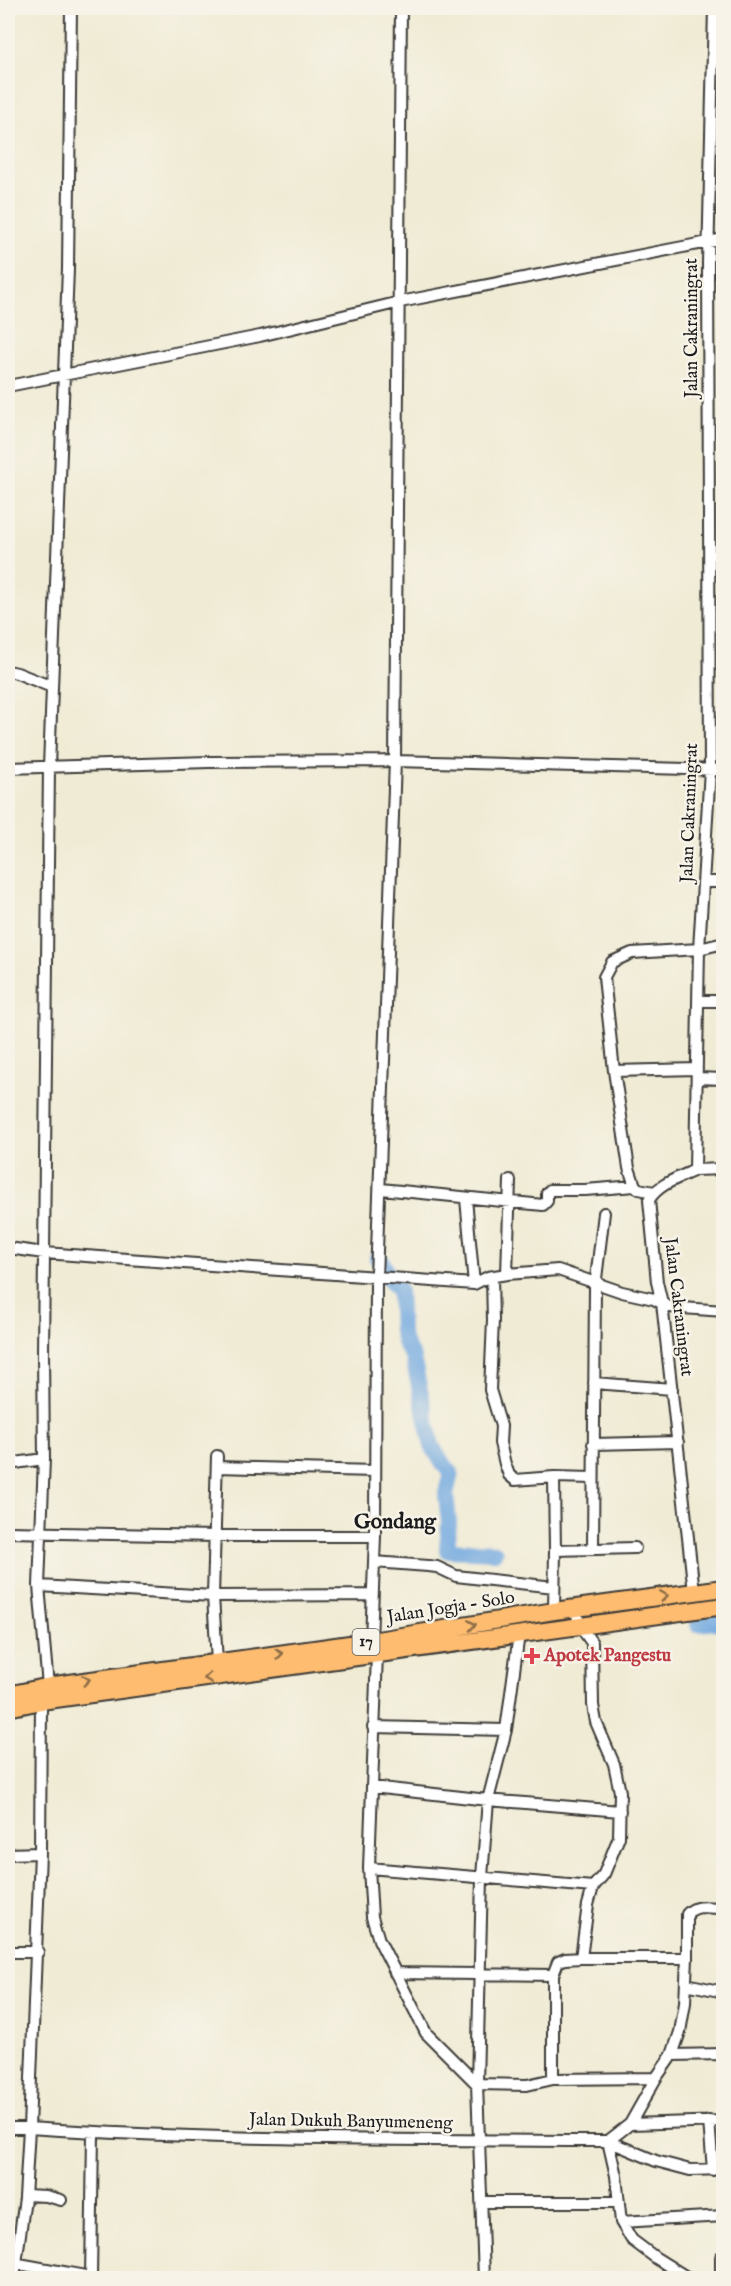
<svg xmlns="http://www.w3.org/2000/svg" width="731" height="2286" font-family="'IM FELL English',serif">
<style>
.lines{fill:none;stroke-linecap:round;stroke-linejoin:round}
.river{stroke:#71a8df;stroke-width:16}
.minor-casing{stroke:#3c3b38;stroke-width:14}
.highway-casing{stroke:#3c3b38;stroke-width:20}
.minor{stroke:#fff;stroke-width:10}
.highway{stroke:#fdbc70;stroke-width:16}
.oneway{stroke:#8c6c46}
.health-dot{fill:#e0444e;stroke:#f7f3e8;stroke-width:2}
.labels{text-anchor:middle;dominant-baseline:central;stroke-width:5;stroke-linejoin:round;paint-order:stroke}
.shield{fill:#f7f3e8;stroke:#5e5c59;stroke-width:1.5}
.shield-label{font-size:16px;font-weight:bold;fill:#1c1c1c}
.street-label{font-size:18px;fill:#1c1c1c;stroke:#f7f3e8}
.health-label{font-size:18px;font-weight:bold;fill:#be3a42;stroke:#f7f3e8;text-anchor:start}
.quarter-label{font-size:21px;font-weight:bold;fill:#1c1c1c;stroke:#f7f3e8}
</style>
<rect width="100%" height="100%" fill="#f7f3e8"/>
<filter id="ink" filterUnits="userSpaceOnUse"><feTurbulence type="fractalNoise" baseFrequency=".0167" numOctaves="2"/><feDisplacementMap in="SourceGraphic" scale="12" xChannelSelector="R" yChannelSelector="G"/><feConvolveMatrix kernelMatrix="1 2 1 2 8 2 1 2 1" color-interpolation-filters="sRGB"/></filter>
<filter id="wash" filterUnits="userSpaceOnUse"><feTurbulence type="fractalNoise" baseFrequency=".008" numOctaves="4" result="noise"/><feDisplacementMap in="SourceGraphic" scale="24" xChannelSelector="R" yChannelSelector="G"/><feGaussianBlur stdDeviation="1.35" result="paint"/><feColorMatrix in="noise" values="0 0 0 0 0 0 0 0 0 0 0 0 0 0 0 0 0 1.4 0 .05"/><feComposite in="paint" operator="in"/></filter>
<g filter="url(#wash)">
<rect width="100%" height="100%" fill="#f0ebd4"/>
<g class="lines">
<path class="river" d="M377,1258L382,1261L391,1282L399,1290L401,1331L404,1342L413,1358L432,1446L443,1464L451,1473L446,1494L449,1523L447,1550L495,1552
M698,1624L724,1621"/>
</g>
</g>
<g filter="url(#ink)">
<g class="lines">
<g class="minor-casing">
<path id="minor" d="M8,386L260,336L400,302L724,239
M8,671L17,673L52,687
M8,768L209,762L395,761L724,770
M704,882H724
M699,1001H724
M614,1071L697,1069
M697,1078L724,1079
M695,1170L724,1169
M381,1189L543,1205L547,1201V1193L550,1190H585L635,1186
M654,1192L639,1189L635,1186L629,1168L614,1071L604,977L612,962L632,953L699,949L724,943
M466,1199L474,1284
M8,1248L44,1253L474,1284L488,1277L507,1274L558,1270L622,1292L654,1299L669,1307L724,1311
M507,1274L510,1180
M492,1277L493,1320L490,1390L501,1426L500,1443L505,1464L509,1475L515,1480L554,1477L593,1478
M594,1383L672,1389
M593,1444L678,1442
M8,1464L44,1459
M217,1467L375,1471
M554,1477L555,1550
M8,1532L216,1536H375
M593,1549L595,1287L604,1213
M374,1562L428,1566L437,1567L456,1576L554,1587
M39,1586L213,1596L372,1595
M694,1592L662,1303L657,1282L649,1200C658,1184 679,1178 695,1170L699,949L710,769L708,263L714,8
M575,1608L580,1626L592,1643L593,1705L596,1722L614,1764L620,1792L619,1837L604,1874L593,1887L588,1905L581,1958
M554,1611L555,1550L635,1548
M371,1641L375,1536L376,1278L395,761L401,8
M377,1654L369,1868L372,1917L379,1940L426,2033L477,2084L527,2085L553,2079L656,2078
M217,1662L213,1596L217,1456
M48,1686L39,1586L44,1459L43,1353L49,767L68,269L71,8
M373,1727L506,1730
M372,1787L488,1800L620,1811
M8,1854L40,1853
M369,1868L593,1887
M8,1952H38
M687,1958L685,2003L680,2032L672,2055L656,2078L630,2124L608,2141L616,2176L621,2222L632,2240L656,2258L688,2278
M395,1973L553,1975
M686,1984L724,1992
M672,2055L724,2054
M553,2079V1975L558,1962L565,1959L581,1958H687V1914C695,1905 706,1907 718,1908
M709,2121L713,2170
M630,2124L724,2121
M8,2128H29L40,1853L41,1701
M25,2195L46,2196L61,2200
M482,2202H619
M621,2222L724,2216
M721,2257V2278
M8,2262L91,2277
M14,2278L25,2198L29,2128C222,2141 415,2140 608,2141L656,2161L690,2170L724,2169
M91,2278L93,2133
M484,2278L477,2084L482,1877L488,1800L506,1730L519,1634"/>
</g>
<g class="highway-casing">
<path id="highway" d="M8,1695L55,1685L371,1641L554,1611L724,1588
M8,1708L41,1701L724,1606"/>
</g>
<use href="#minor" class="minor"/>
<use href="#highway" class="highway"/>
</g>
<defs><path id="oneway-chevron" d="M-2-3.5L2.5 0L-2 3.5" fill="none" stroke-width="1.6" stroke-linecap="round" stroke-linejoin="round" transform="scale(1.5)"/></defs>
<g class="oneway">
<use href="#oneway-chevron" transform="translate(664 1596) rotate(-8)"/>
<use href="#oneway-chevron" transform="translate(472 1625) rotate(-9)"/>
<use href="#oneway-chevron" transform="translate(279 1654) rotate(-7)"/>
<use href="#oneway-chevron" transform="translate(208 1678) rotate(172)"/>
<use href="#oneway-chevron" transform="translate(86 1680) rotate(-8)"/>
</g>
</g>
<path class="health-dot" d="M529 1647h6v6h6v6h-6v6h-6v-6h-6v-6h6z"/>
<g class="labels">
<rect class="shield" x="352.5" y="1629" width="27" height="26" rx="4.5"/>
<g class="shield-label">
<text x="366" y="1642">17</text>
</g>
<g class="street-label">
<text transform="translate(692 328) rotate(-90)">Jalan Cakraningrat</text>
<text transform="translate(690 813) rotate(-88)">Jalan Cakraningrat</text>
<text transform="translate(678 1307) rotate(83)">Jalan Cakraningrat</text>
<text transform="translate(451 1608) rotate(-9)">Jalan Jogja - Solo</text>
<text transform="translate(351 2122) rotate(1)">Jalan Dukuh Banyumeneng</text>
</g>
<g class="health-label">
<text x="544" y="1656">Apotek Pangestu</text>
</g>
<g class="quarter-label">
<text x="395" y="1522">Gondang</text>
</g>
</g>
<rect width="731" height="2286" fill="none" stroke="#f7f3e8" stroke-width="30"/>
</svg>
